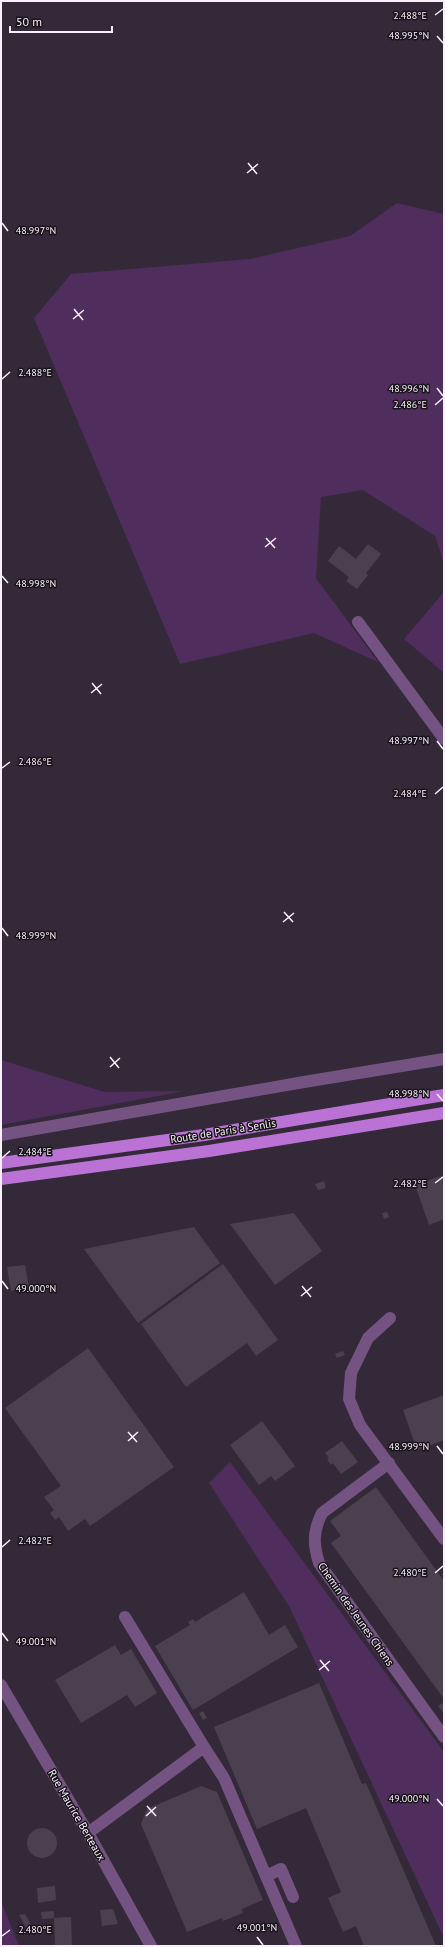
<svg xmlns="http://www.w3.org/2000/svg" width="445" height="1947" font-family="'PT Sans',sans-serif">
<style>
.green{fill:#4f2d5d}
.building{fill:#4b4050}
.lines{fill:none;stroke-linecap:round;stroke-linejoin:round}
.minor{stroke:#745382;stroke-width:12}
.major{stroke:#ba73d5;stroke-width:12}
.ticks{fill:none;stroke:#f8f1fb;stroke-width:1.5}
.labels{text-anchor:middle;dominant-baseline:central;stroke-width:3;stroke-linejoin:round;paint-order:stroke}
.street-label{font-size:11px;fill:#f8f1fb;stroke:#19141b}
.ticks-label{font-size:10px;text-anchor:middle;fill:#f8f1fb;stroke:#19141b;stroke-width:3;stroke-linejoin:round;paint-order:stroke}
</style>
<rect width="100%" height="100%" fill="#342938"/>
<path class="green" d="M397,203L444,214V564L435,536L363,490L321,497L316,578L378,662L314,633L180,664L34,318L71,274L250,259L350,236Z
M444,592V673L404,639Z
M1,1060L105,1092L185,1091L1,1125Z
M230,1462L444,1752V1938L289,1606L209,1483Z
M1,1901L19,1946H1Z"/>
<path class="building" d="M368,544L381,554L366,573L368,575L357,589L346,581L349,577L328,561L339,546L356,559Z
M444,1175V1219L429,1225L415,1185Z
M324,1181L326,1188L318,1190L315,1184Z
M387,1212L389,1217L384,1219L382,1213Z
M294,1213L322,1251L275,1285L230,1224Z
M194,1227L220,1263L138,1323L84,1249Z
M223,1264L278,1340L256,1356L247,1343L186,1387L141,1324Z
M25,1265L29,1288L11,1291L7,1267Z
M88,1348L174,1467L90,1526L85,1519L68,1531L59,1517L55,1520L50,1513L54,1510L44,1497L61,1486L5,1408Z
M343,1351L345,1355L337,1358L335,1354Z
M444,1395V1440L417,1450L403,1410Z
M262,1421L295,1466L275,1481L271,1476L259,1485L230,1445Z
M342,1441L358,1462L341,1474L333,1463L331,1465L327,1459L329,1458L325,1453Z
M376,1487L444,1581V1699L331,1543L341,1536L330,1521Z
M244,1592L269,1635L285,1625L298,1647L193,1710L155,1646L190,1625L188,1622L193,1619L195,1622Z
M115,1645L121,1655L131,1649L157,1693L135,1707L127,1695L81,1723L55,1680Z
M319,1683L362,1784L366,1783L436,1946H364L356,1926L343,1932L328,1898L341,1892L306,1808L257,1829L214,1727Z
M444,1702V1714L438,1706Z
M203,1711L207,1718L203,1720L199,1713Z
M201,1786L217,1792L263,1900L242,1909L243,1913L223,1921L222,1918L187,1932L141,1824L147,1809Z
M27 1843a15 15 0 1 1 30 0a15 15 0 1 1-30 0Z
M55,1886L56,1900L38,1903L37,1888Z
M113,1909L118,1924L102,1926L100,1910Z
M54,1911V1918L71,1917L72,1946H55L54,1918L42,1919L41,1912Z
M25,1914L34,1930L29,1933L19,1915Z"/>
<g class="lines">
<path class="minor" d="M358,622L444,739
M1,1135L304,1082L444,1059
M390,1318L368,1338L351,1373L349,1399L360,1425L444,1539
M389,1463L322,1513C313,1531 313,1544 319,1563L444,1737
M1,1685L88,1833L151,1946
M204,1747L224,1778L296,1946
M88,1833L204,1747L125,1617
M266,1876L281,1869L293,1897"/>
<path class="major" d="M1,1163L204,1135L444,1095
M1,1179L209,1151L444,1113"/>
</g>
<path class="ticks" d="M435,15L443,9M437,36L443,43M248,163L257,174M247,173L258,164M2,223L8,231M74,309L83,320M73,319L84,310M2,379L10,372M437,388L443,396M435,405L443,398M266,538L275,548M265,547L276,538M2,576L8,583M92,683L101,694M91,693L102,684M437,741L443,749M2,768L10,762M435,794L443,787M284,912L293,922M283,922L294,913M2,928L8,936M110,1057L119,1068M110,1067L120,1058M437,1094L443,1101M2,1158L10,1151M435,1183L443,1177M2,1281L8,1289M302,1286L311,1297M301,1296L312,1287M128,1432L137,1442M128,1441L138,1432M437,1446L443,1454M2,1547L10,1540M435,1573L443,1566M2,1633L8,1641M320,1660L329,1671M319,1670L330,1661M437,1799L443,1806M147,1806L156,1816M146,1816L156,1807M2,1936L10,1930M257,1937L263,1945"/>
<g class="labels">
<g class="street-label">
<text transform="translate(223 1131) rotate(-9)">Route de Paris à Senlis</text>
<text transform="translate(356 1614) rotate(55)">Chemin des Jeunes Chiens</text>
<text transform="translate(77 1815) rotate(60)">Rue Maurice Berteaux</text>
</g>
</g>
<g class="ticks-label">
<text x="410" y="19">2.488°E</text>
<text x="409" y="39">48.995°N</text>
<text x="36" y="234">48.997°N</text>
<text x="35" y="376">2.488°E</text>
<text x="409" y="392">48.996°N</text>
<text x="410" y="408">2.486°E</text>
<text x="36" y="587">48.998°N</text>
<text x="409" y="744">48.997°N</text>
<text x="35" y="765">2.486°E</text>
<text x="410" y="797">2.484°E</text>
<text x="36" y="939">48.999°N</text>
<text x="409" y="1097">48.998°N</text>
<text x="35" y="1155">2.484°E</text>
<text x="410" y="1187">2.482°E</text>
<text x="36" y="1292">49.000°N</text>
<text x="409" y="1450">48.999°N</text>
<text x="35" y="1544">2.482°E</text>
<text x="410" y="1576">2.480°E</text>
<text x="36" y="1645">49.001°N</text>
<text x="409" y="1802">49.000°N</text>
<text x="257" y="1931">49.001°N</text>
<text x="35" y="1933">2.480°E</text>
</g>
<rect width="445" height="1947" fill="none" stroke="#f8f1fb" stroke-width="4"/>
<path d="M10 26v6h102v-6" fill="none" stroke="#f8f1fb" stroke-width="2"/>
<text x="16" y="26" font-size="12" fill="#f8f1fb" stroke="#19141b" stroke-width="3" paint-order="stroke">50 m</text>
</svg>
